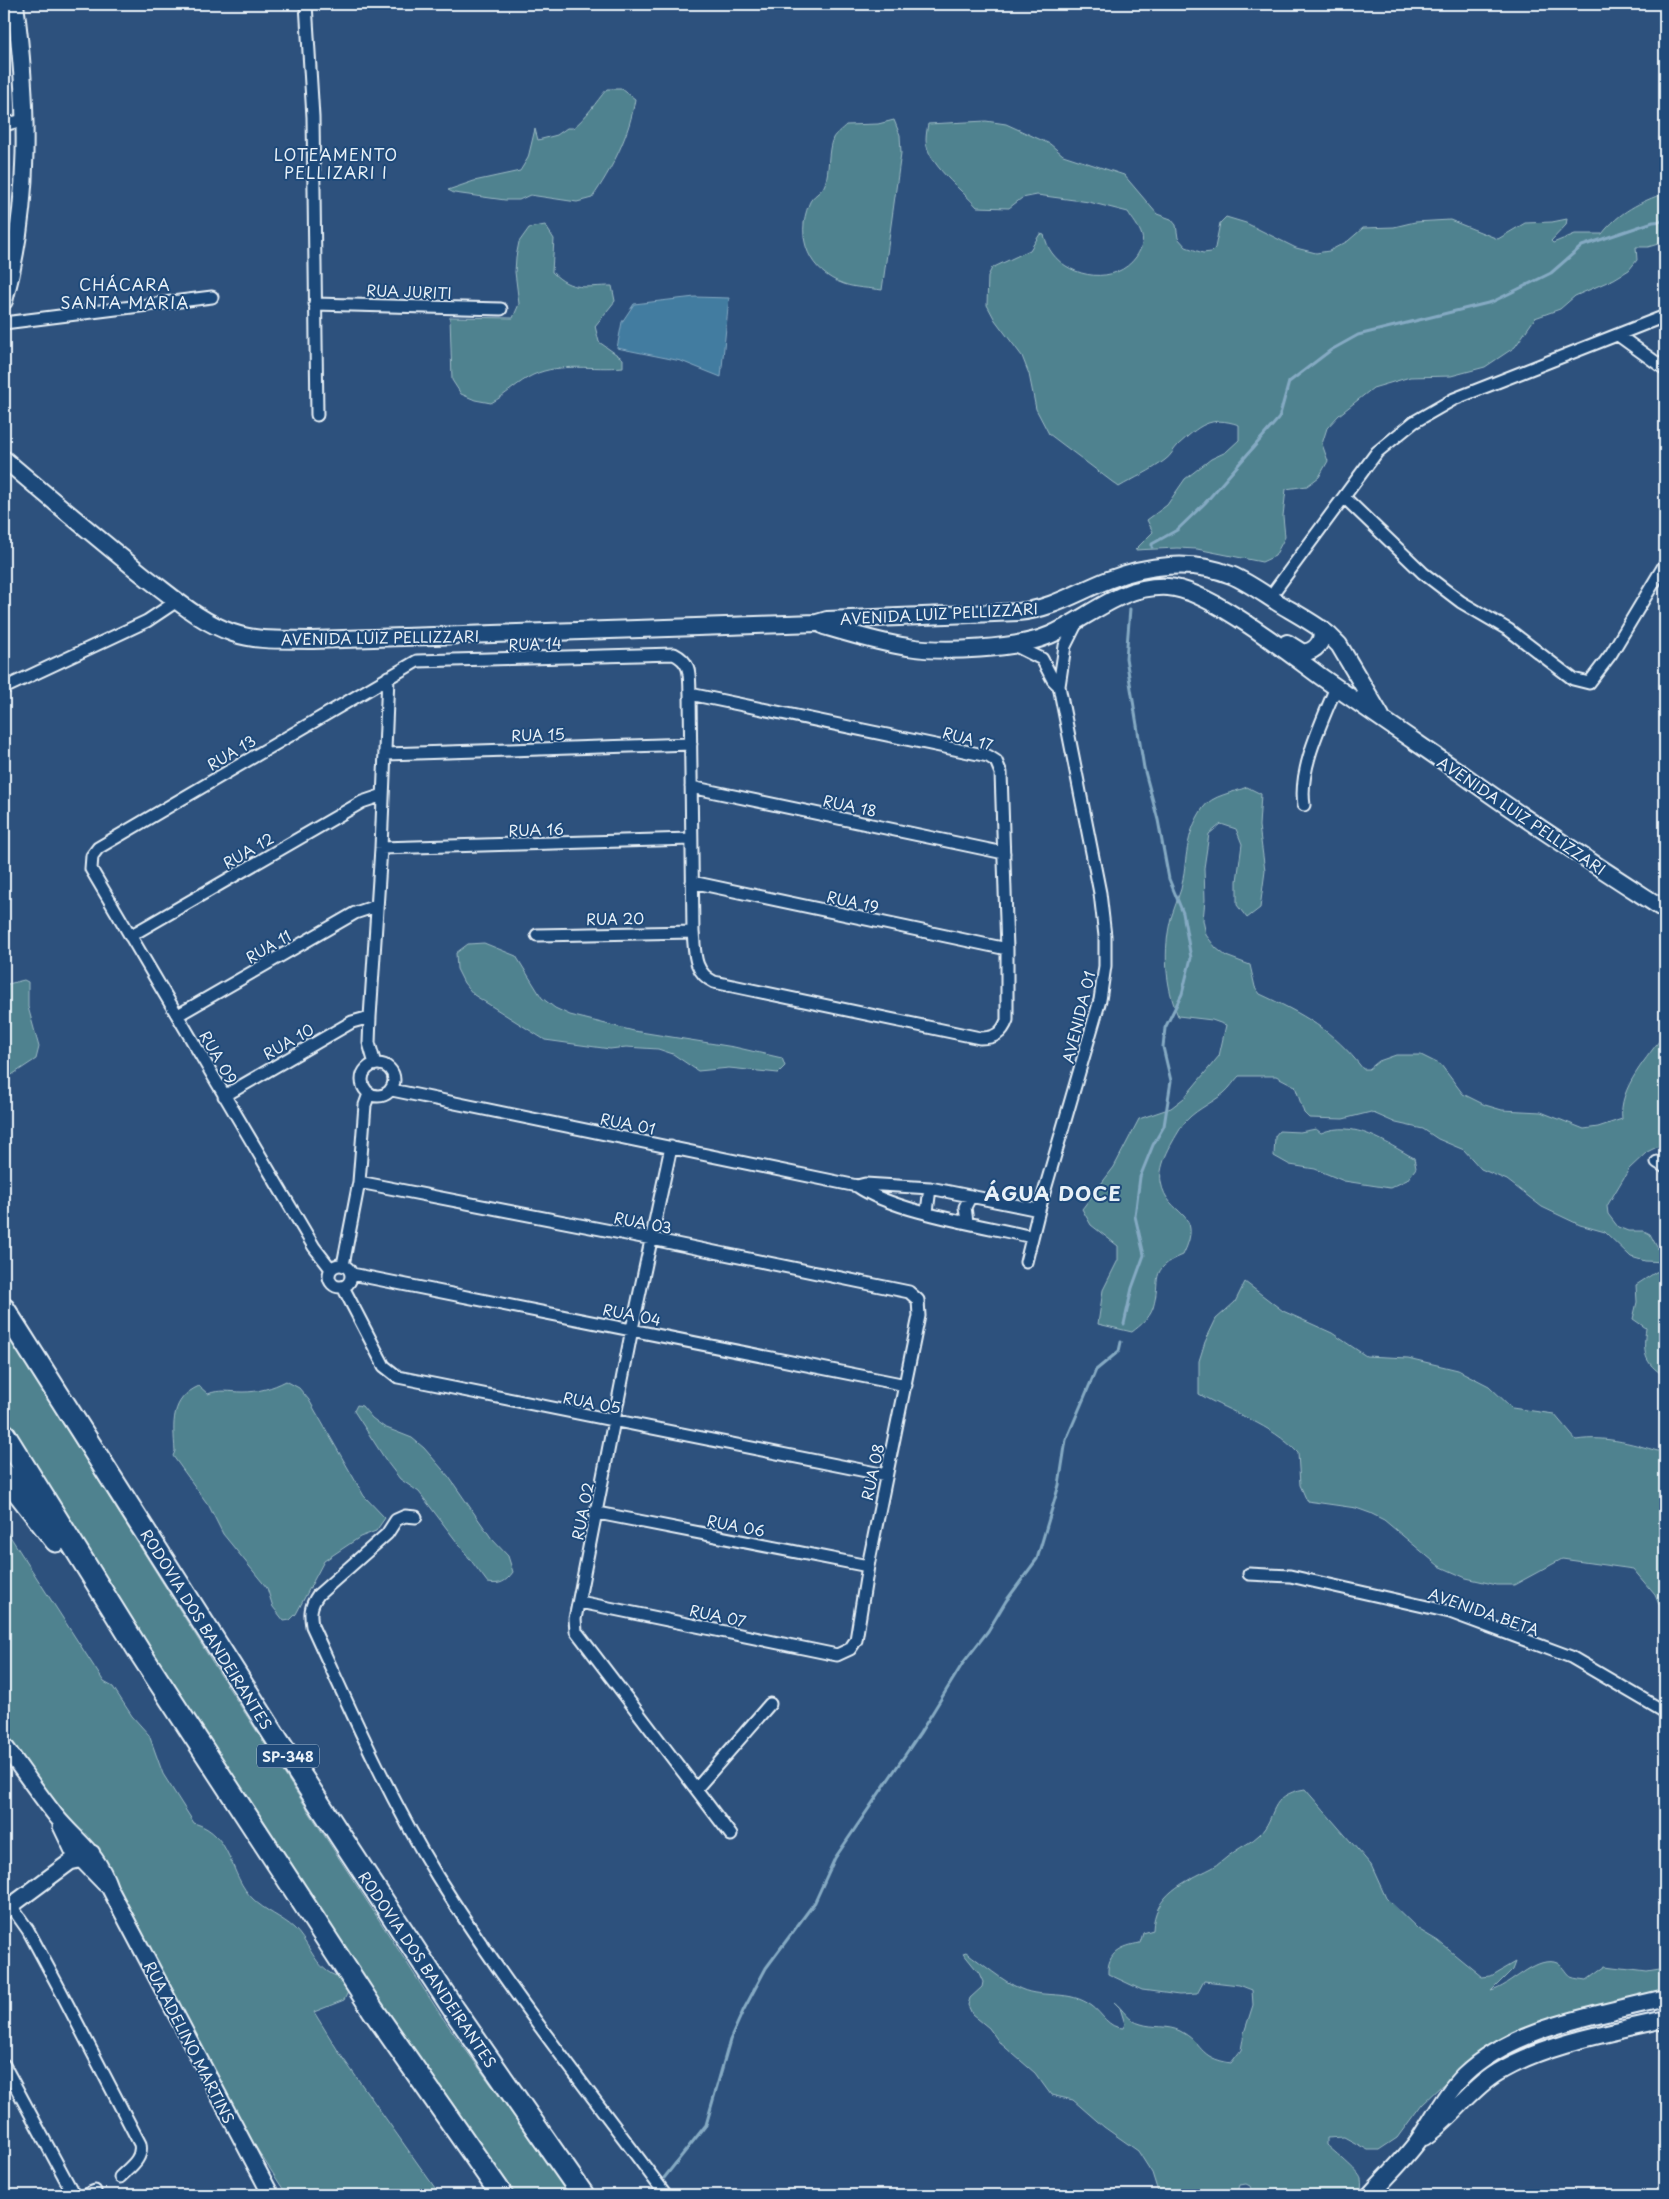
<svg xmlns="http://www.w3.org/2000/svg" width="1669" height="2199" font-family="'Playpen Sans',sans-serif">
<style>
.green{fill:#4f828f;stroke:#9cbac4}
.water{fill:#437ba0;stroke:#85aac3}
.lines{fill:none;stroke-linecap:round;stroke-linejoin:round}
.stream{stroke:#85aac3;stroke-width:3}
.minor-casing{stroke:#e8f1f8;stroke-width:15}
.tertiary-casing{stroke:#e8f1f8;stroke-width:19}
.secondary-casing{stroke:#e8f1f8;stroke-width:20}
.motorway-casing{stroke:#e8f1f8;stroke-width:25}
.minor{stroke:#1f4a7a;stroke-width:11}
.tertiary{stroke:#1f4a7a;stroke-width:15}
.secondary{stroke:#1f4a7a;stroke-width:16}
.motorway{stroke:#1f4a7a;stroke-width:21}
.labels{text-anchor:middle;dominant-baseline:central;stroke-width:4;stroke-linejoin:round;paint-order:stroke}
.shield{fill:#1f4a7a;stroke:#acbfd2;stroke-width:1}
.shield-label{font-size:14px;font-weight:bold;fill:#e8f1f8}
.street-label{font-size:15px;fill:#e8f1f8;stroke:#1f4a7a}
.neighbourhood-label{font-size:16px;letter-spacing:1px;fill:#e8f1f8;stroke:#1f4a7a}
.district-label{font-size:20px;font-weight:bold;letter-spacing:1px;fill:#e8f1f8;stroke:#1f4a7a}
</style>
<rect width="100%" height="100%" fill="#2d517d"/>
<filter id="ink" filterUnits="userSpaceOnUse"><feTurbulence type="fractalNoise" baseFrequency=".02" numOctaves="2"/><feDisplacementMap in="SourceGraphic" scale="10" xChannelSelector="R" yChannelSelector="G"/><feConvolveMatrix kernelMatrix="1 2 1 2 8 2 1 2 1" color-interpolation-filters="sRGB"/></filter>
<g filter="url(#ink)">
<path class="green" d="M607,89H622L635,99C630,134 612,169 592,198L577,202L530,195L519,200H505L454,193L448,190L474,181L520,171L528,158L535,129L538,140L557,135L567,128H573C587,117 595,103 607,89Z
M894,120L900,135L901,153L882,290C870,288 855,288 844,284C809,272 795,238 809,204C812,195 822,193 825,184C830,170 827,152 833,138C835,134 842,129 846,125L878,124Z
M986,121L1006,124L1050,144L1063,155L1124,175L1157,214L1171,219L1176,225L1178,238L1186,247L1203,253L1211,252L1215,248L1220,223L1226,217L1246,223L1296,248L1316,253L1329,251L1348,241L1363,228L1394,227L1415,222L1450,220L1498,239L1525,223L1552,222L1567,219L1566,225L1551,241L1553,243L1575,234H1602C1619,212 1640,202 1665,193V242L1648,247H1636L1637,260L1629,270L1614,279L1575,296L1560,309L1535,318L1515,347L1485,367L1451,376L1410,377L1373,388L1339,415L1327,428L1322,444L1328,461L1319,477L1307,486L1286,489L1283,516L1285,537L1275,556L1262,562L1197,549L1177,548L1135,550L1153,532L1147,520L1167,505L1185,479L1211,459L1226,452L1239,440V425C1210,415 1199,426 1178,445C1173,450 1171,456 1165,460C1151,471 1134,478 1119,487L1049,434L1036,409L1029,374L1022,356L995,320L987,305L988,276L992,268L1030,250L1040,234L1044,235C1046,241 1048,248 1052,253C1071,279 1116,285 1136,257C1140,251 1144,243 1142,236C1140,228 1132,219 1128,212L1089,202L1037,195L1022,198L1009,208L977,207C963,191 926,163 926,140C926,135 927,129 928,124Z
M545,225L554,239L552,272C572,292 585,286 612,286L615,301L595,326L599,342L623,359V367C593,370 562,362 533,375C518,382 506,395 491,403L475,400L461,394L452,380L450,317L513,318L519,304L515,272L516,257L519,242L529,228Z
M1247,787L1261,794L1259,826L1265,871L1260,908L1247,918L1237,905V881L1242,844L1236,829L1221,824L1209,834L1204,868L1205,900L1203,920L1206,935L1216,948L1226,956L1250,965L1255,987L1260,994C1303,1014 1333,1030 1363,1069H1369L1379,1061L1396,1055H1421L1441,1065L1463,1094L1485,1105L1502,1110L1541,1112L1584,1129L1598,1127L1622,1119C1618,1088 1648,1057 1665,1033V1143L1647,1152L1629,1169L1607,1206L1608,1214L1618,1227L1628,1231H1644L1650,1234L1665,1262L1645,1261L1631,1257L1605,1232L1580,1225L1542,1207L1507,1180L1481,1169L1464,1150L1438,1139L1423,1129L1396,1123L1371,1112L1343,1119L1309,1118L1304,1113L1295,1086L1276,1076H1239C1234,1081 1230,1088 1224,1093C1211,1104 1192,1111 1182,1126C1173,1141 1158,1164 1161,1182C1167,1218 1206,1209 1183,1255C1147,1270 1162,1279 1153,1308C1149,1319 1141,1325 1132,1332L1098,1324L1103,1290L1118,1260V1246L1091,1225L1082,1209L1114,1167L1139,1119L1171,1108L1184,1098L1219,1056L1226,1025L1212,1020L1178,1016C1165,985 1163,950 1171,918C1174,908 1178,899 1181,889C1188,858 1184,836 1203,808C1212,795 1233,793 1247,787Z
M484,943L516,956L542,998L555,1008L570,1015L634,1031L734,1047L782,1058L785,1066L778,1073L729,1068L698,1071L673,1054L658,1049L626,1047L610,1049L545,1040L474,995L464,983L457,969L456,953L468,944Z
M24,980L28,982V1007L39,1047L36,1059L4,1080V985Z
M1316,1129L1321,1133C1354,1119 1386,1143 1414,1158L1416,1168L1407,1180L1390,1188L1344,1181L1315,1169L1290,1165L1274,1156L1275,1136L1279,1131L1300,1132Z
M1665,1270V1376C1643,1363 1643,1352 1646,1328L1633,1319L1637,1302L1636,1285L1656,1272Z
M1245,1282L1283,1311L1332,1333L1366,1356L1408,1358L1458,1370L1489,1386L1512,1408L1554,1414L1576,1440C1607,1435 1636,1445 1665,1453V1618L1655,1595L1633,1569L1562,1559L1514,1585H1497L1466,1578L1439,1566L1384,1520L1370,1513L1356,1508L1307,1501L1300,1485L1298,1453C1270,1423 1233,1414 1199,1394V1361L1205,1342L1216,1319L1235,1302Z
M4,1330L230,1690L442,2017L571,2195H514L366,1982L4,1419Z
M286,1381L299,1388L309,1400L364,1496L385,1518L376,1531L360,1537L324,1561L296,1614L290,1620L284,1621L273,1607L267,1588L223,1534L209,1506L173,1456L175,1451C173,1423 170,1399 199,1386L208,1394C219,1389 231,1392 243,1392C259,1392 272,1388 286,1381Z
M357,1405L362,1406L372,1418L384,1427L412,1438L424,1448L449,1477L492,1539L508,1556L513,1572C506,1582 500,1585 488,1583L419,1492L400,1479L387,1462L354,1411Z
M4,1527L104,1682L113,1687L132,1716L149,1735L163,1774L194,1823C234,1835 228,1875 253,1899C265,1911 282,1917 294,1928C307,1940 313,1961 327,1971C332,1975 339,1977 344,1979L348,1992L344,2000L314,2012L340,2054L440,2195H287L225,2100L59,1814L4,1741Z
M1305,1789L1371,1865L1386,1898L1418,1929L1438,1941L1482,1977L1491,1976L1515,1962L1512,1970L1491,1991C1511,1986 1533,1958 1554,1962C1563,1964 1564,1972 1571,1977C1575,1979 1582,1979 1587,1980L1606,1966L1646,1971L1665,1968V2003L1539,2030L1442,2085L1422,2104L1397,2138L1379,2150H1368L1344,2137L1327,2138V2145C1334,2152 1359,2171 1361,2179C1362,2183 1361,2191 1361,2195H1254L1250,2186L1246,2184L1240,2185L1237,2195H1159L1152,2173L1138,2151L1104,2127L1073,2100L1051,2095L1035,2073L999,2042L989,2028L972,2014L968,2005L970,1998L982,1987L983,1982L979,1973L963,1953L966,1952C983,1964 1002,1981 1021,1989C1044,1999 1069,1989 1092,2006C1102,2013 1108,2028 1123,2028L1125,2024L1120,2008L1114,2002C1124,2010 1128,2021 1141,2024C1153,2028 1168,2025 1180,2031C1204,2043 1197,2058 1231,2063L1241,2050L1244,2033L1253,2005L1252,1990L1239,1985L1204,1981L1197,1994L1179,1995L1142,1990L1108,1974C1107,1952 1122,1946 1140,1943L1143,1933L1153,1930C1154,1894 1184,1882 1212,1868C1220,1864 1226,1857 1234,1852C1242,1846 1252,1842 1259,1835C1278,1817 1267,1795 1305,1789Z"/>
<path class="water" d="M695,297L729,298L721,377L681,361L617,348L622,322L634,304Z"/>
<g class="lines">
<path class="stream" d="M1152,547V544L1177,530L1205,503L1279,418L1289,382L1331,350L1358,335L1492,302L1551,273L1582,246L1653,222L1665,221
M1124,1324L1132,1288L1144,1255L1135,1216L1140,1177L1153,1145L1164,1126L1171,1081L1163,1047L1165,1028L1182,994L1191,958L1183,913L1169,879L1158,820L1144,768L1126,658L1130,609
M664,2178L706,2125L730,2040L743,2011L766,1968L815,1902L835,1858L920,1733L963,1663L988,1631L1006,1601L1037,1559L1059,1485L1066,1440L1096,1370L1119,1351L1121,1342"/>
<g class="minor-casing">
<path id="minor" d="M306,4L313,117L317,415
M4,125L23,120
M315,304L501,309
M4,323L212,297
M1618,335L1665,369
M1344,497L1423,573L1461,602L1509,630L1573,679L1589,683L1611,654L1665,564
M1270,597L1377,452L1414,422L1454,399L1665,316
M1014,645L1042,659L1053,680L1059,686
M4,688L147,621L177,601
M386,754L691,744
M691,787L1004,853
M1304,805C1298,769 1323,720 1336,687
M381,848L691,839
M692,882L1007,949
M537,935L693,932
M130,936L362,802L383,795
M178,1015L355,913L376,906
M362 1080a16 16 0 1 1 32 0a16 16 0 1 1-32 0Z
M375,1064L369,1043L370,1017L381,848L388,677
M392,1090L857,1186C894,1212 986,1226 1032,1237
M224,1096L352,1022L370,1017
M671,1147L632,1329L575,1619L576,1631L731,1835
M1657,1162L1665,1167
M359,1182L652,1239L909,1292L918,1300L919,1316L868,1566L856,1640L850,1649L837,1655L580,1602
M857,1186L865,1184L930,1188L1039,1210
M927,1212L930,1188
M967,1222L965,1207L971,1196
M1026,1262L1039,1210L1100,1000L1105,966V936L1100,893L1059,686L1065,646L1078,620
M329 1276a11 11 0 1 1 22 0a11 11 0 1 1-22 0Z
M343,1265L359,1182L365,1105L369,1094
M331,1269L314,1247L91,869L92,856L98,848L417,661L674,654C692,663 689,675 690,694L693,932C695,952 693,972 714,982L980,1038C994,1038 1002,1034 1007,1020V949L1001,773L996,761L988,756L690,694
M352,1274L906,1385
M343,1287L384,1366L398,1377L886,1475
M598,1513L868,1566
M416,1517L405,1516L396,1520L387,1534L318,1595C310,1606 310,1614 312,1626C351,1711 388,1796 437,1876C506,1987 588,2090 666,2195
M1249,1574L1290,1576L1450,1612L1571,1657L1665,1712
M697,1788L770,1704
M4,1896L28,1930L57,1984L140,2144C143,2159 130,2167 120,2177
M4,2065L74,2195
M85,2195L95,2191"/>
</g>
<g class="tertiary-casing">
<path id="tertiary" d="M4,1745C21,1768 38,1793 56,1816C79,1844 97,1851 110,1889L271,2195
M61,1826L73,1851L105,1884
M4,1911L70,1862L87,1858L92,1853"/>
</g>
<g class="secondary-casing">
<path id="secondary" d="M4,301C31,205 28,102 15,4
M4,459C51,499 98,539 147,578C175,599 200,622 233,633C258,642 287,639 313,640L817,623L827,620L1018,612C1052,609 1077,592 1108,580C1146,565 1192,559 1231,575C1248,582 1264,594 1280,604C1297,614 1314,623 1329,635L1339,645L1381,716
M824,626C851,634 880,643 908,647C943,653 1017,649 1050,635C1089,618 1121,584 1168,587C1207,589 1286,651 1320,676C1367,709 1414,741 1462,774C1528,822 1597,866 1665,910
M1287,643L1303,653C1316,651 1323,643 1322,629
M1424,2137C1451,2119 1470,2089 1498,2072C1543,2044 1613,2032 1665,2020
M1370,2195C1386,2177 1404,2160 1418,2141C1433,2119 1445,2094 1464,2075C1515,2026 1599,2015 1665,1998"/>
</g>
<g class="motorway-casing">
<path id="motorway" d="M4,1309L278,1741L455,2011L583,2195
M4,1434L139,1651L373,2010L502,2195
M4,1474L56,1541"/>
</g>
<use href="#minor" class="minor"/>
<use href="#tertiary" class="tertiary"/>
<use href="#secondary" class="secondary"/>
<use href="#motorway" class="motorway"/>
</g>
</g>
<g class="labels">
<rect class="shield" x="257" y="1744.5" width="62" height="23" rx="4"/>
<g class="shield-label">
<text x="288" y="1756">SP-348</text>
</g>
<g class="street-label">
<text transform="translate(409 291) rotate(2)">RUA JURITI</text>
<text transform="translate(939 613) rotate(-3)">AVENIDA LUIZ PELLIZZARI</text>
<text transform="translate(380 637) rotate(-1)">AVENIDA LUIZ PELLIZZARI</text>
<text transform="translate(535 643) rotate(-2)">RUA 14</text>
<text transform="translate(538 734) rotate(-2)">RUA 15</text>
<text transform="translate(968 738) rotate(15)">RUA 17</text>
<text transform="translate(231 752) rotate(-31)">RUA 13</text>
<text transform="translate(850 805) rotate(12)">RUA 18</text>
<text transform="translate(1522 815) rotate(34)">AVENIDA LUIZ PELLIZZARI</text>
<text transform="translate(536 829) rotate(-2)">RUA 16</text>
<text transform="translate(248 850) rotate(-30)">RUA 12</text>
<text transform="translate(853 901) rotate(12)">RUA 19</text>
<text transform="translate(615 918) rotate(-1)">RUA 20</text>
<text transform="translate(268 946) rotate(-30)">RUA 11</text>
<text transform="translate(1078 1017) rotate(-76)">AVENIDA 01</text>
<text transform="translate(288 1041) rotate(-30)">RUA 10</text>
<text transform="translate(219 1057) rotate(60)">RUA 09</text>
<text transform="translate(628 1123) rotate(11)">RUA 01</text>
<text transform="translate(643 1222) rotate(11)">RUA 03</text>
<text transform="translate(632 1314) rotate(11)">RUA 04</text>
<text transform="translate(592 1402) rotate(11)">RUA 05</text>
<text transform="translate(872 1472) rotate(-78)">RUA 08</text>
<text transform="translate(582 1511) rotate(-79)">RUA 02</text>
<text transform="translate(736 1525) rotate(11)">RUA 06</text>
<text transform="translate(1484 1611) rotate(19)">AVENIDA BETA</text>
<text transform="translate(718 1615) rotate(12)">RUA 07</text>
<text transform="translate(207 1629) rotate(58)">RODOVIA DOS BANDEIRANTES</text>
<text transform="translate(428 1969) rotate(56)">RODOVIA DOS BANDEIRANTES</text>
<text transform="translate(190 2042) rotate(63)">RUA ADELINO MARTINS</text>
</g>
<g class="neighbourhood-label">
<text x="336" y="154">LOTEAMENTO<tspan x="336" dy="18">PELLIZARI I</tspan></text>
<text x="125" y="284">CHÁCARA<tspan x="125" dy="18">SANTA MARIA</tspan></text>
</g>
<g class="district-label">
<text x="1053" y="1193">ÁGUA DOCE</text>
</g>
</g>
<rect width="1669" height="2199" fill="none" stroke="#1f4a7a" stroke-width="20"/>
<rect x="10" y="10" width="1649" height="2179" fill="none" stroke="#e8f1f8" stroke-width="2" filter="url(#ink)"/>
</svg>
